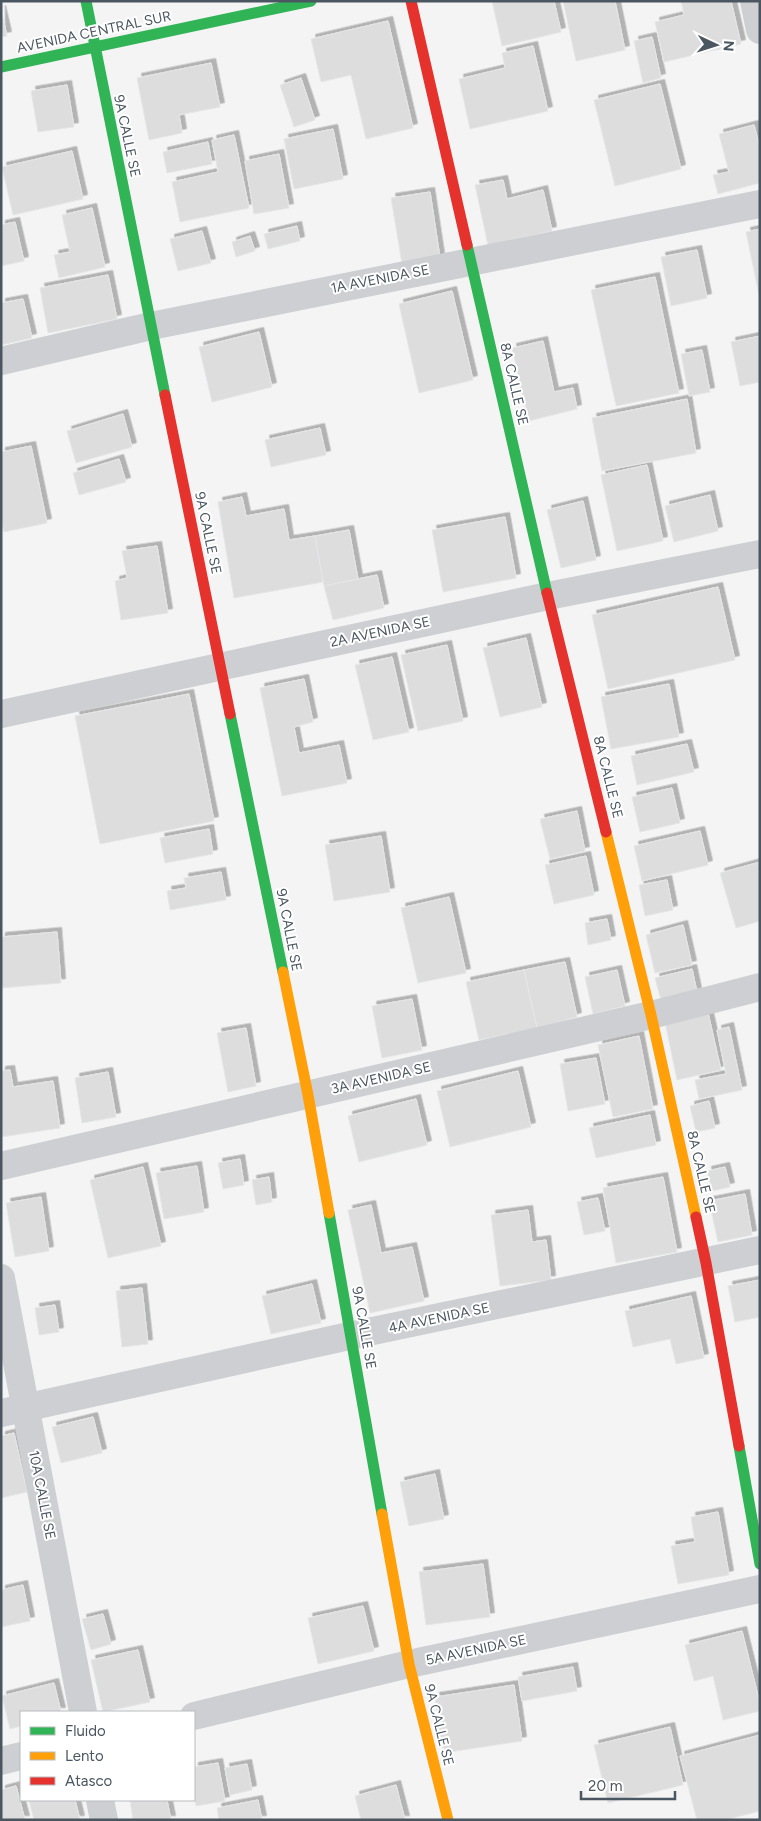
<svg xmlns="http://www.w3.org/2000/svg" width="761" height="1821" font-family="Figtree,sans-serif">
<style>
.building{fill:#ddddde;stroke:#e5e6e7;filter:url(#shadow)}
.lines{fill:none;stroke-linecap:round;stroke-linejoin:round}
.street{stroke:#cdcfd2;stroke-width:28}
.fast{stroke:#30b455;stroke-width:11}
.slow{stroke:#ff9f0a;stroke-width:11}
.jam{stroke:#e5322d;stroke-width:11}
.labels{text-anchor:middle;dominant-baseline:central;stroke-width:4;stroke-linejoin:round;paint-order:stroke}
.street-label{font-size:14px;fill:#4a5660;stroke:#fff}
</style>
<defs>
<filter id="shadow"><feDropShadow dx="4.5" dy="-4.5" stdDeviation="0" flood-color="#0004"/></filter>
</defs>
<rect width="100%" height="100%" fill="#f4f4f4"/>
<path class="building" d="M492,1H554L561,32L502,46Z
M563,1H615L625,50L576,61Z
M681,1H731L741,44L664,62L655,22L684,15Z
M1,10L7,36L1,37Z
M388,21L413,128L366,139L351,75L321,82L311,39Z
M652,37L661,78L643,83L634,41Z
M533,46L548,111L470,129L459,79L505,68L502,53Z
M211,63L220,107L179,115L182,133L149,140L137,78Z
M301,78L315,120L294,127L280,85Z
M660,84L681,169L615,186L594,100Z
M67,85L74,127L38,132L31,91Z
M754,125L760,148V183L718,194L713,175L729,172L719,134Z
M333,129L343,179L294,189L284,139Z
M234,135L249,208L180,222L172,182L218,172L212,140Z
M208,142L212,164L167,173L163,152Z
M72,151L83,199L13,215L2,167Z
M279,154L289,208L254,214L245,161Z
M503,180L507,199L543,190L552,231L488,245L475,185Z
M430,192L440,258L402,264L391,198Z
M92,208L105,267L59,278L54,255L70,252L62,215Z
M15,222L24,261L1,266V225Z
M297,226L300,241L268,249L264,234Z
M760,229V295H759L746,232Z
M202,231L211,263L178,271L170,239Z
M250,236L255,251L236,257L232,242Z
M697,250L707,298L671,306L661,257Z
M108,275L117,319L48,333L40,288Z
M655,277L679,393L616,406L591,290Z
M452,291L473,380L419,393L399,304Z
M23,299L32,338L1,345V303Z
M259,332L272,387L212,402L199,347Z
M760,336V382L740,386L731,342Z
M543,341L554,392L573,388L577,409L529,421L512,348Z
M702,350L710,392L689,396L681,354Z
M687,399L696,453L602,471L592,418Z
M123,414L132,447L76,463L67,431Z
M320,428L326,455L271,467L265,440Z
M31,446L47,523L4,532L1,520V452Z
M119,459L126,482L79,495L73,473Z
M647,465L663,541L617,551L601,475Z
M710,495L718,531L674,542L665,506Z
M242,497L246,516L284,509L289,540L315,536L323,582L234,598L218,502Z
M583,501L596,560L561,568L547,510Z
M505,517L516,578L443,592L432,530Z
M349,530L358,579L324,586L315,536Z
M157,546L168,613L121,620L115,581L127,578L122,551Z
M377,575L384,608L333,620L324,586Z
M718,587L735,660L608,689L592,615Z
M526,638L542,707L500,717L483,648Z
M447,645L463,721L418,731L401,655Z
M392,657L409,732L373,740L355,665Z
M304,679L313,722L294,727L299,753L339,745L347,783L282,796L260,688Z
M669,684L679,737L611,749L601,697Z
M189,694L214,821L100,844L75,716Z
M687,744L694,772L637,785L631,756Z
M672,788L680,823L640,832L632,797Z
M577,811L585,851L550,859L540,819Z
M209,829L213,854L165,863L160,838Z
M700,831L708,865L642,881L634,846Z
M381,836L390,892L334,901L325,845Z
M586,856L594,895L554,904L545,865Z
M760,862V921L736,928L720,873Z
M221,872L226,900L170,910L167,891L186,888L184,878Z
M667,880L673,910L645,916L639,885Z
M449,897L466,973L418,983L401,908Z
M607,919L611,940L588,945L585,923Z
M683,925L692,965L655,973L646,935Z
M57,932L61,983L1,988V937Z
M565,962L577,1017L537,1028L524,970Z
M692,969L697,992L661,1000L655,978Z
M524,970L537,1028L479,1040L466,982Z
M617,970L625,1006L593,1014L585,977Z
M412,999L422,1050L382,1058L372,1006Z
M708,1013L721,1070L677,1080L665,1022Z
M729,1027L742,1090L699,1099L695,1080L726,1074L717,1030Z
M246,1028L256,1086L228,1092L217,1033Z
M639,1036L653,1109L613,1117L598,1045Z
M596,1058L605,1104L568,1111L560,1064Z
M10,1070L13,1087L53,1081L60,1128L1,1137V1071Z
M518,1071L531,1127L450,1147L437,1091Z
M108,1072L116,1117L82,1123L75,1078Z
M416,1099L427,1145L359,1162L348,1116Z
M709,1101L715,1128L696,1132L690,1106Z
M650,1115L656,1145L596,1158L589,1128Z
M240,1159L244,1185L223,1189L218,1163Z
M197,1166L204,1212L164,1219L156,1173Z
M143,1167L161,1246L108,1258L90,1180Z
M725,1167L730,1187L712,1191L707,1171Z
M269,1177L272,1202L256,1205L252,1180Z
M663,1177L677,1252L616,1263L603,1188Z
M745,1194L752,1235L718,1242L709,1201Z
M41,1197L49,1251L15,1257L6,1203Z
M598,1198L605,1231L584,1235L577,1202Z
M371,1205L381,1253L412,1247L424,1301L370,1313L348,1210Z
M528,1210L532,1242L546,1240L551,1280L500,1286L491,1215Z
M760,1280V1317L735,1322L728,1286Z
M312,1284L321,1323L271,1334L262,1296Z
M142,1288L148,1344L122,1347L116,1291Z
M691,1296L704,1358L676,1364L670,1339L633,1347L625,1311Z
M55,1305L59,1332L39,1335L35,1308Z
M93,1417L102,1453L61,1463L52,1427Z
M14,1433L27,1492L1,1498V1436Z
M435,1474L444,1519L409,1526L400,1482Z
M718,1512L729,1575L678,1584L671,1546L695,1542L691,1517Z
M483,1564L490,1617L426,1625L419,1572Z
M23,1585L30,1621L1,1627V1590Z
M363,1606L374,1651L318,1664L308,1618Z
M103,1614L111,1644L91,1650L82,1619Z
M742,1631L760,1704V1711L723,1720L713,1676L694,1681L685,1645Z
M138,1650L150,1702L103,1712L91,1660Z
M573,1667L577,1691L522,1701L518,1677Z
M54,1683L61,1712H21V1726L10,1729L2,1696Z
M514,1685L522,1741L443,1753L435,1697Z
M670,1727L683,1785L608,1803L594,1745Z
M760,1735V1811L725,1820H697L680,1756Z
M218,1763L225,1801L196,1806L194,1795V1767Z
M247,1764L252,1790L230,1795L225,1768Z
M396,1785L405,1820H361L355,1796Z
M16,1786L25,1820H1V1790Z
M29,1800H75L80,1820H34Z
M130,1800H167L171,1820H133Z
M258,1800L262,1820H219L217,1808Z"/>
<g class="lines">
<path class="street" d="M754,1L760,30
M1,361L151,326L760,204
M1,714L548,596L760,554
M1,1166L651,1015L760,987
M1,1278L83,1712
M1,1413L349,1336L760,1250
M194,1716L409,1664L760,1589
M1,1761L21,1756
M100,1800L104,1820"/>
<path class="fast" d="M86,1L165,395
M1,67L311,1
M467,245L547,593
M230,714L283,972
M329,1213L382,1514
M739,1446L760,1564"/>
<path class="slow" d="M606,832L651,1015L696,1217
M283,972L308,1095L329,1213
M382,1514L409,1664L448,1820"/>
<path class="jam" d="M411,1L467,245
M165,395L230,714
M547,593L606,832
M696,1217L706,1263L739,1446"/>
</g>
<g class="labels">
<g class="street-label">
<text transform="translate(94 32) rotate(-12)">AVENIDA CENTRAL SUR</text>
<text transform="translate(127 136) rotate(78)">9A CALLE SE</text>
<text transform="translate(380 279) rotate(-11)">1A AVENIDA SE</text>
<text transform="translate(514 384) rotate(77)">8A CALLE SE</text>
<text transform="translate(208 533) rotate(78)">9A CALLE SE</text>
<text transform="translate(380 632) rotate(-12)">2A AVENIDA SE</text>
<text transform="translate(608 777) rotate(76)">8A CALLE SE</text>
<text transform="translate(289 930) rotate(79)">9A CALLE SE</text>
<text transform="translate(381 1078) rotate(-13)">3A AVENIDA SE</text>
<text transform="translate(701 1172) rotate(77)">8A CALLE SE</text>
<text transform="translate(439 1318) rotate(-12)">4A AVENIDA SE</text>
<text transform="translate(364 1328) rotate(80)">9A CALLE SE</text>
<text transform="translate(42 1495) rotate(79)">10A CALLE SE</text>
<text transform="translate(476 1650) rotate(-12)">5A AVENIDA SE</text>
<text transform="translate(439 1725) rotate(76)">9A CALLE SE</text>
</g>
</g>
<rect width="761" height="1821" fill="none" stroke="#4a5660" stroke-width="5"/>
<rect x="20" y="1711" width="175" height="90" fill="#ffffff" stroke="#b7bbbf"/>
<rect x="30" y="1727" width="25" height="8" fill="#30b455" stroke="#b7bbbf"/>
<text x="65" y="1736" font-size="15" fill="#4a5660">Fluido</text>
<rect x="30" y="1752" width="25" height="8" fill="#ff9f0a" stroke="#b7bbbf"/>
<text x="65" y="1761" font-size="15" fill="#4a5660">Lento</text>
<rect x="30" y="1777" width="25" height="8" fill="#e5322d" stroke="#b7bbbf"/>
<text x="65" y="1786" font-size="15" fill="#4a5660">Atasco</text>
<g transform="translate(716 45) rotate(94)" stroke="#ffffff" stroke-width="4" paint-order="stroke">
<path d="M0-4L9 19L0 12L-9 19Z" fill="#4a5660"/>
<text y="-8" font-size="14" font-weight="bold" text-anchor="middle" fill="#4a5660">N</text>
</g>
<path d="M581 1791v8h94v-8" fill="none" stroke="#4a5660" stroke-width="2.5"/>
<text x="588" y="1791" font-size="15" fill="#4a5660" stroke="#ffffff" stroke-width="4" paint-order="stroke">20 m</text>
</svg>
